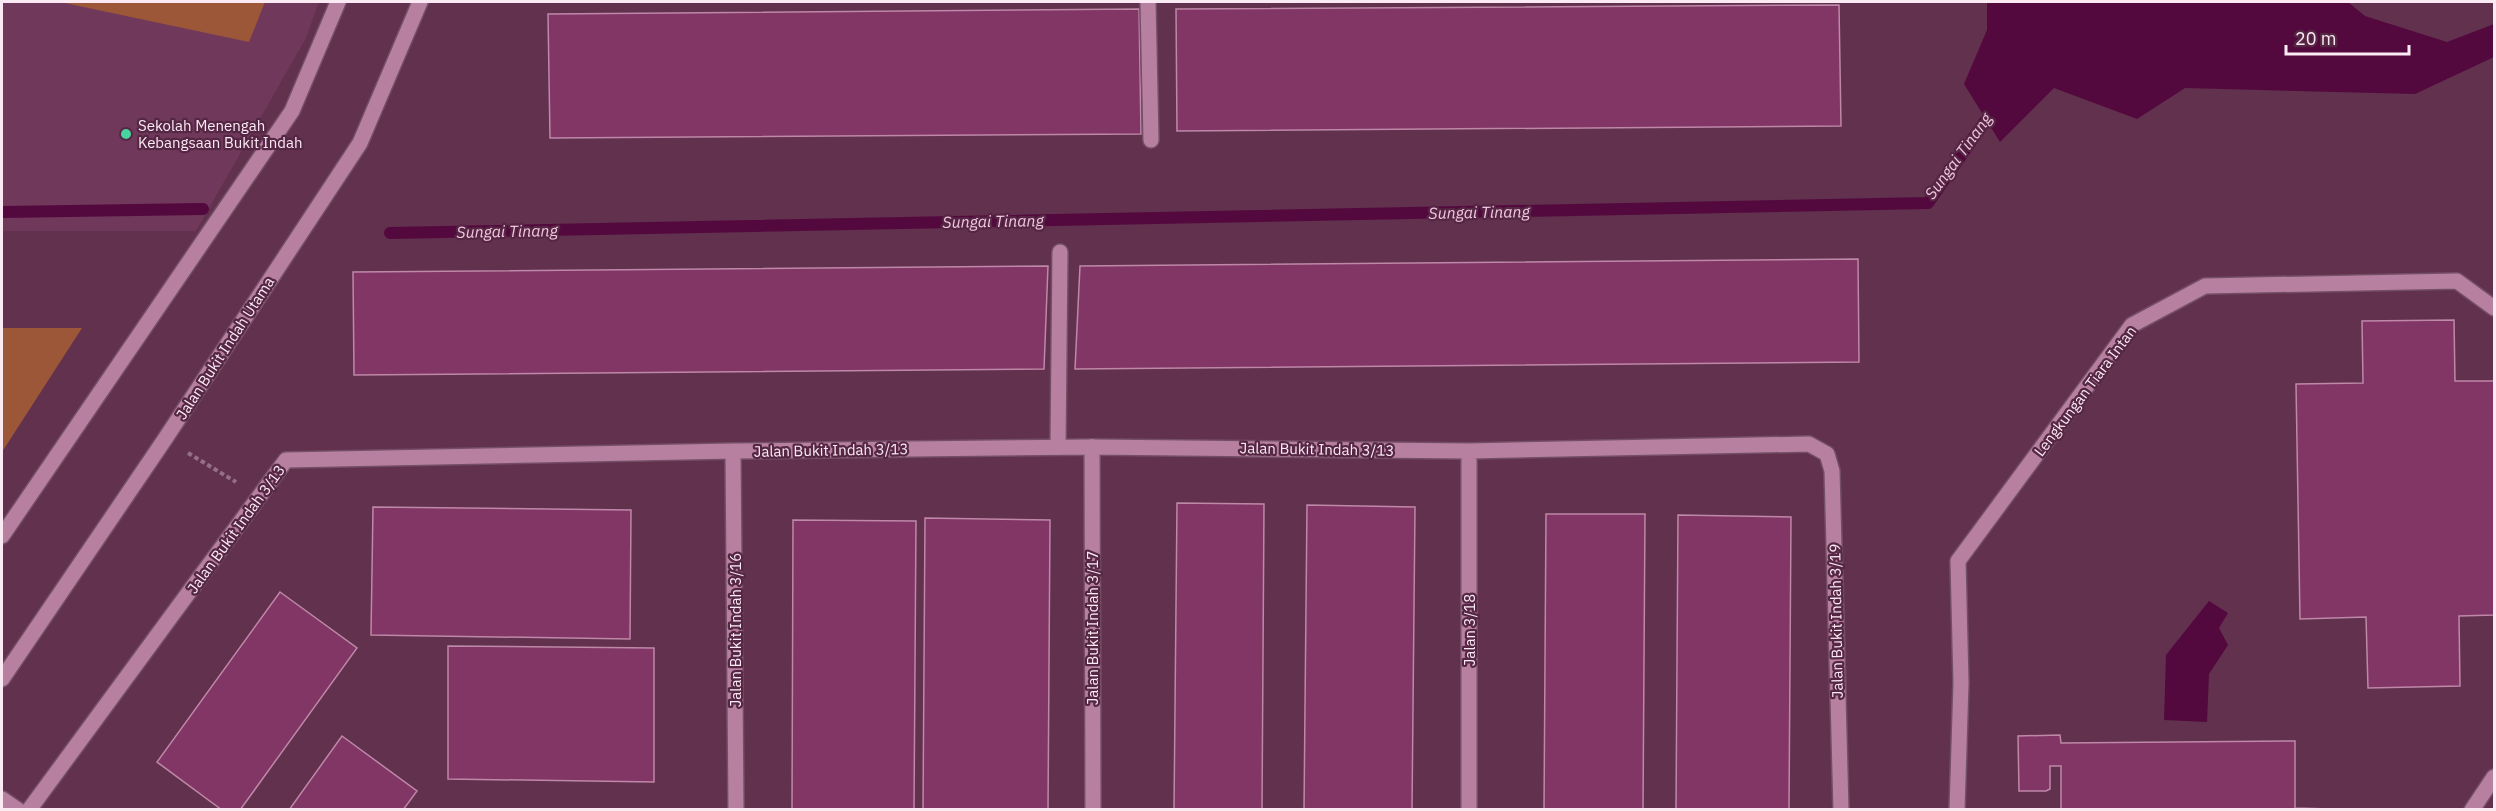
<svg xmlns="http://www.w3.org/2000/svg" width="2496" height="811" font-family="'IBM Plex Sans',sans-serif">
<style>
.built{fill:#70395b}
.green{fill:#9c5638}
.water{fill:#54093e}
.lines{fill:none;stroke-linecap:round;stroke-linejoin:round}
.stream{stroke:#54093e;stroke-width:12}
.building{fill:#813666;stroke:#bf88a8;stroke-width:1.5}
.lane-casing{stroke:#744e66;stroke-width:18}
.street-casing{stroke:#744e66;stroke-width:18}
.secondary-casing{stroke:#744e66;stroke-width:18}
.path{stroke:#956f86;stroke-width:4;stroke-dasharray:4.5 3;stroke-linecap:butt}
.lane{stroke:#b780a0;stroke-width:15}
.street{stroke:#b780a0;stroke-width:15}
.secondary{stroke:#b780a0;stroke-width:15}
.poi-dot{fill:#47d49e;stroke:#552744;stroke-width:2}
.labels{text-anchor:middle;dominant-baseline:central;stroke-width:4.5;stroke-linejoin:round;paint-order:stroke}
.poi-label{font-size:15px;fill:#fbe9f3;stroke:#552744;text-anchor:start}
.street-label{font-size:15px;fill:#fbe9f3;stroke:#552744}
.water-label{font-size:16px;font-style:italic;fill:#f2c6df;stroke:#552744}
</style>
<rect width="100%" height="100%" fill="#61314e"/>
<path class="built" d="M2,2H319L306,38L196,231H2Z"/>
<path class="green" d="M60,2H265L249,42Z
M2,328H82L2,452Z"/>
<path class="water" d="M1987,2H2348L2365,16L2447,42L2494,24V57L2415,94L2185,88L2137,119L2054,88L2000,142L1964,84L1987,30Z
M2209,601L2228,613L2219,628L2228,645L2209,674L2207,722L2164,720L2166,655Z"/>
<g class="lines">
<path class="stream" d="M2,212L203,209
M390,233L1928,203L1995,107"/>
</g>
<path class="building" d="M1839,5L1841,126L1177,131L1176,9Z
M1139,9L1141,134L550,138L548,14Z
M1858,259L1859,362L1075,369L1080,266Z
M1048,266L1044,369L354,375L353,272Z
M2454,320L2455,381H2494V615L2459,616L2460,686L2368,688L2366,617L2300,619L2296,384L2363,383L2362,321Z
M1177,503L1264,504L1262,810H1174Z
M1307,505L1415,507L1412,810H1304Z
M373,507L631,510L630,639L371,635Z
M1546,514H1645L1643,810H1544Z
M1678,515L1791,517L1789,810H1676Z
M925,518L1050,520L1048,810H923Z
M793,520L916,521L914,810H792Z
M280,592L357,648L240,810H222L157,762Z
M448,646L654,648V782L448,779Z
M2060,735L2061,743L2295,741V808L2366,810H2061V766H2050V789L2046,791H2019L2018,736Z
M342,736L417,791L403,810H289Z"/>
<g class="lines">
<g class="lane-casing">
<path id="lane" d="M1148,2L1151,140
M1058,447L1060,252
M1957,810L1961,683L1958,561L2132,325L2205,286L2457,281L2494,308
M2472,810L2494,777"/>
</g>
<g class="street-casing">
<path id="street" d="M1092,447L1093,810
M733,451L736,810
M2,799L18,810
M29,810L286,460L733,451L1092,447L1469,451L1809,444L1827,454L1832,471L1841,810
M1469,810V451"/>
</g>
<g class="secondary-casing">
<path id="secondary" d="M2,536L292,111L338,2
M2,679L165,439L360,143L420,2"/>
</g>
<path class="path" d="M188,453L236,482"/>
<use href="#lane" class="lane"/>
<use href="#street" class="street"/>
<use href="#secondary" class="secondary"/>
</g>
<circle class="poi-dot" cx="126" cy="134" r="6"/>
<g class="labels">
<g class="poi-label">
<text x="138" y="125">Sekolah Menengah<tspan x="138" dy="17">Kebangsaan Bukit Indah</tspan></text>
</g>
<g class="street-label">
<text transform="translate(225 348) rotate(-57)">Jalan Bukit Indah Utama</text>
<text transform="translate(2085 391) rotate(-53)">Lengkungan Tiara Intan</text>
<text transform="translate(1317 449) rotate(1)">Jalan Bukit Indah 3/13</text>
<text transform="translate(831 450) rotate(-1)">Jalan Bukit Indah 3/13</text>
<text transform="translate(236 529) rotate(-54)">Jalan Bukit Indah 3/13</text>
<text transform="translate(1836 621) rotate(-91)">Jalan Bukit Indah 3/19</text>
<text transform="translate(1092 628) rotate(-90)">Jalan Bukit Indah 3/17</text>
<text transform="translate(735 630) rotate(-90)">Jalan Bukit Indah 3/16</text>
<text transform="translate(1469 630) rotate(-90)">Jalan 3/18</text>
</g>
<g class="water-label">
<text transform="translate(1958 156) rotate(-54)">Sungai Tinang</text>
<text transform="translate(1479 212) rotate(-1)">Sungai Tinang</text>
<text transform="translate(993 221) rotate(-1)">Sungai Tinang</text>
<text transform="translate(507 231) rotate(-1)">Sungai Tinang</text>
</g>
</g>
<rect width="2496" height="811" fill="none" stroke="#fbe9f3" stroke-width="6"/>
<path d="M2286 45v9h123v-9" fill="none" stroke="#fbe9f3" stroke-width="3"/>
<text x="2295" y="45" font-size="18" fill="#fbe9f3" stroke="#552744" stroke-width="4.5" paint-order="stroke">20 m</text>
</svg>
